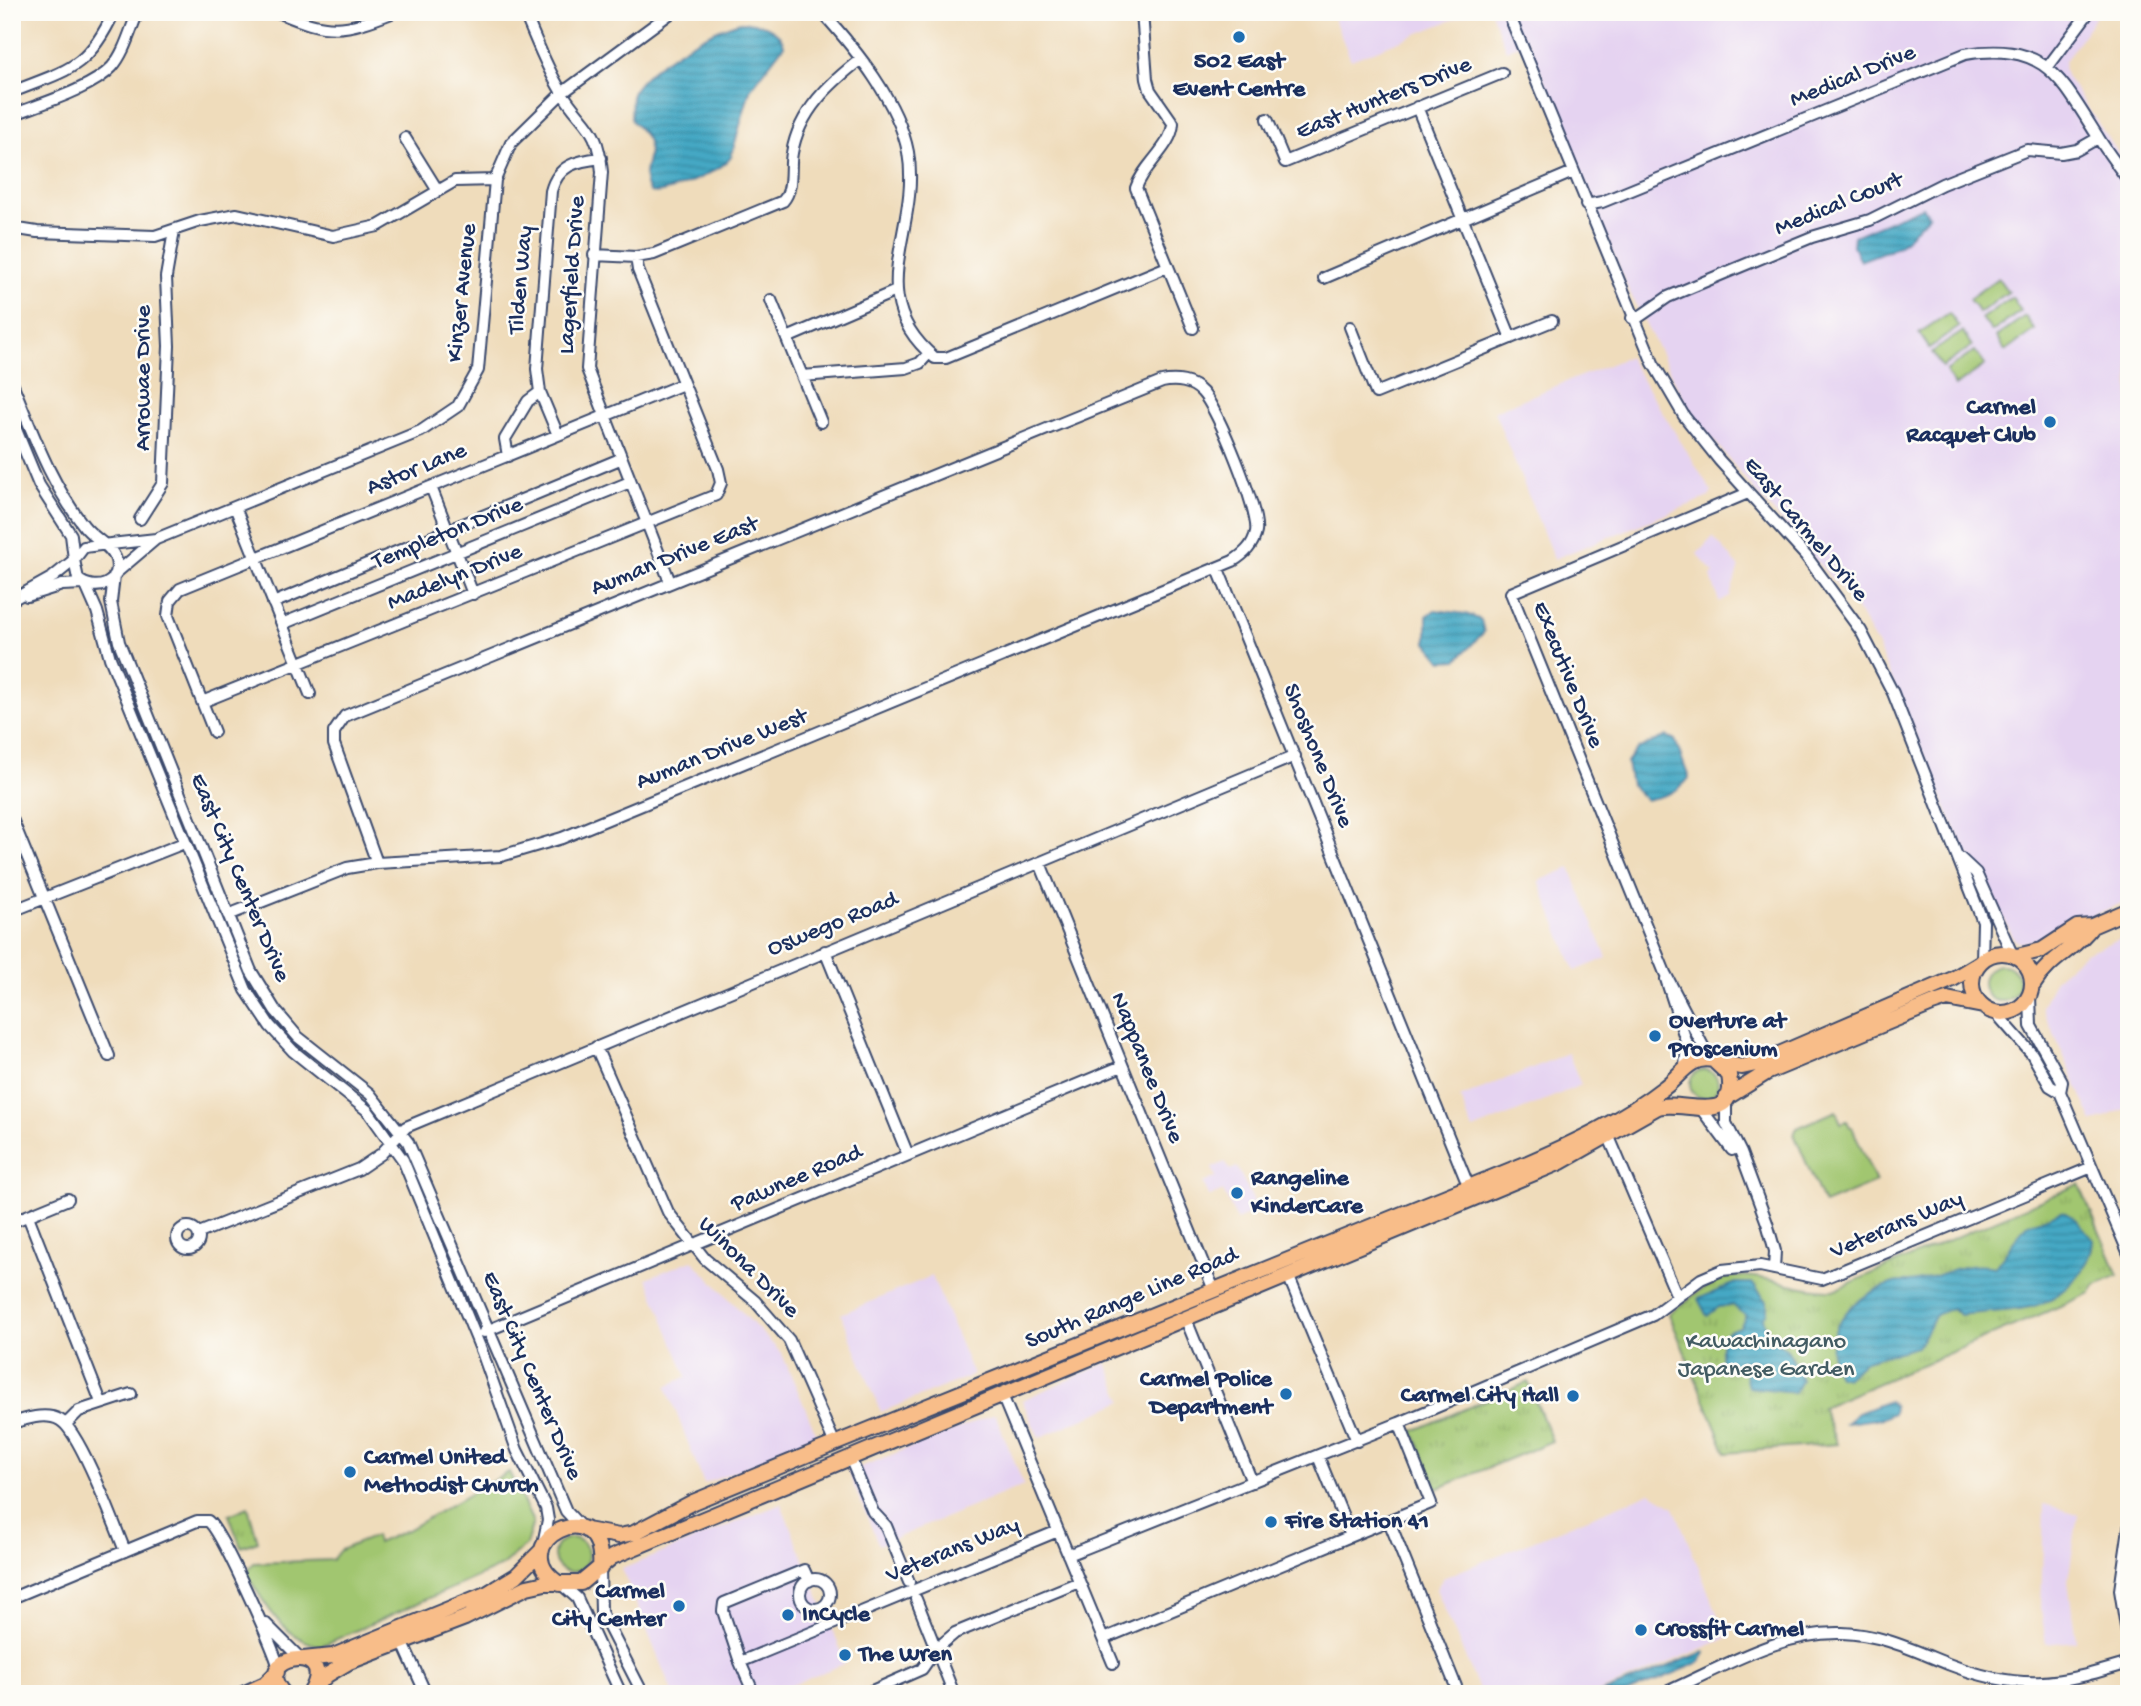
<svg xmlns="http://www.w3.org/2000/svg" width="2141" height="1706" font-family="'Gochi Hand',sans-serif">
<style>
.built{fill:#e5d3f1}
.green{fill:#a1c670;stroke:#5e7a67;stroke-width:2}
.park{fill:url(#park-tufts);stroke:#5e7a67;stroke-width:2}
.water{fill:url(#water-rules);stroke:#306c91;stroke-width:2}
.lines{fill:none;stroke-linecap:round;stroke-linejoin:round}
.minor-casing{stroke:#3b496c;stroke-width:14}
.major-casing{stroke:#3b496c;stroke-width:18}
.minor{stroke:#fff;stroke-width:10}
.major{stroke:#f8bd89;stroke-width:14}
.poi-dot{fill:#1f6fb2;stroke:#fdfcf7;stroke-width:2.5}
.labels{text-anchor:middle;dominant-baseline:central;stroke-width:5;stroke-linejoin:round;paint-order:stroke}
.poi-label{font-size:24px;font-weight:bold;fill:#1b2f5e;stroke:#fdfcf7;text-anchor:start}
.street-label{font-size:24px;fill:#1b2f5e;stroke:#fdfcf7}
.park-label{font-size:24px;fill:#435c63;stroke:#fdfcf7}
</style>
<defs>
<pattern id="park-tufts" width="24" height="20" patternUnits="userSpaceOnUse" patternTransform="scale(1.75)"><rect width="24" height="20" fill="#a1c670"/><path d="M3 7l-1-3M5 7V3M7 7l1-3M15 17l-1-3M17 17v-4M19 17l1-3" fill="none" stroke="#8aaa63"/></pattern>
<pattern id="water-rules" width="6" height="5" patternUnits="userSpaceOnUse" patternTransform="scale(1.75)"><rect width="6" height="5" fill="#44a8c4"/><path d="M0 2.5h6" fill="none" stroke="#3889a2"/></pattern>
</defs>
<rect width="100%" height="100%" fill="#fdfcf7"/>
<filter id="ink" filterUnits="userSpaceOnUse"><feTurbulence type="fractalNoise" baseFrequency=".0143" numOctaves="2"/><feDisplacementMap in="SourceGraphic" scale="14" xChannelSelector="R" yChannelSelector="G"/><feConvolveMatrix kernelMatrix="1 2 1 2 8 2 1 2 1" color-interpolation-filters="sRGB"/></filter>
<filter id="wash" filterUnits="userSpaceOnUse"><feTurbulence type="fractalNoise" baseFrequency=".00686" numOctaves="4" result="noise"/><feDisplacementMap in="SourceGraphic" scale="28" xChannelSelector="R" yChannelSelector="G"/><feGaussianBlur stdDeviation="1.57" result="paint"/><feColorMatrix in="noise" values="0 0 0 0 0 0 0 0 0 0 0 0 0 0 0 0 0 1.4 0 .05"/><feComposite in="paint" operator="in"/></filter>
<g filter="url(#wash)">
<rect width="100%" height="100%" fill="#efdcbb"/>
<path class="built" d="M1331,12H1472L1351,60Z
M1491,12H2099L2065,61L2064,67L2066,76L2129,169V900L2035,940L2020,943L2014,939L1978,867L1964,849L1877,645L1854,604L1755,491L1690,411L1627,287L1528,41L1506,50Z
M1628,357L1712,492L1709,497L1554,559L1494,411Z
M1713,537L1739,566L1730,596L1719,602L1711,576L1714,573L1697,554Z
M1570,868L1607,958L1575,971L1539,881Z
M2129,935V1107L2093,1122L2042,1007L2055,979L2085,953Z
M1568,1053L1581,1085L1473,1130L1460,1098Z
M1225,1162L1230,1170L1237,1167L1258,1210L1237,1220L1223,1191L1210,1197L1203,1183L1216,1177L1212,1168Z
M692,1260L782,1354L818,1438L704,1484L666,1386L687,1377L647,1278Z
M932,1276L973,1375L881,1412L841,1314Z
M1107,1363L1123,1401L1039,1438L1022,1400Z
M995,1414L1024,1485L879,1545L848,1472Z
M1651,1492L1674,1507L1727,1638L1595,1694H1481L1436,1589L1443,1578Z
M781,1504L846,1663L771,1694H673L622,1569Z
M2044,1504L2078,1514L2068,1581L2076,1641L2046,1644L2041,1610Z"/>
<path class="green" d="M1998,278L2008,292L1979,313L1969,299Z
M2012,297L2021,311L1992,332L1982,318Z
M1949,313L1959,327L1929,348L1919,333Z
M2025,316L2035,330L2005,351L1996,337Z
M1962,332L1972,346L1942,367L1932,352Z
M1975,351L1985,365L1955,386L1946,371Z
M1983 983a18 18 0 1 1 36 0a18 18 0 1 1-36 0Z
M1690 1084a14 14 0 1 1 28 0a14 14 0 1 1-28 0Z
M1836,1111L1841,1123L1847,1121L1850,1127H1852L1876,1182L1824,1204L1794,1134L1797,1128Z
M509,1472L533,1522L526,1545L502,1566L321,1646C283,1639 265,1604 246,1573L254,1563L332,1560L340,1550L375,1536L377,1543L407,1530Z
M554 1555a17 17 0 1 1 34 0a17 17 0 1 1-34 0Z"/>
<path class="park" d="M2079,1184L2118,1275L2096,1285L2091,1293L1822,1407L1837,1444L1726,1453L1669,1314C1684,1303 1702,1287 1720,1280C1755,1267 1797,1292 1834,1290Z
M1528,1382L1552,1441L1437,1489L1413,1431Z
M248,1507L258,1541L241,1547L229,1515Z"/>
<path class="water" d="M741,22C758,22 779,27 784,45L750,90L731,157C722,171 665,196 650,192C637,176 653,160 648,142C645,132 636,127 631,119L632,93C650,64 709,30 741,22Z
M1922,207L1929,215L1899,246L1860,261L1853,246L1854,236Z
M1435,610L1466,614L1481,620L1484,632L1457,660L1442,661L1427,643V616Z
M1667,736L1675,740L1689,778C1678,793 1664,796 1646,800L1631,785L1627,763L1637,749Z
M2062,1211L2076,1219L2093,1239C2092,1271 2057,1303 2025,1308C2006,1312 1981,1312 1960,1315L1952,1308L1936,1315L1917,1347L1865,1361L1846,1378L1838,1376C1817,1330 1852,1297 1894,1283C1901,1281 1909,1283 1916,1281C1948,1275 1958,1261 1995,1267L2026,1225Z
M1736,1283H1752L1767,1301V1312L1763,1318C1767,1336 1773,1338 1786,1349C1793,1356 1797,1371 1801,1380L1795,1392L1748,1387L1745,1373L1756,1364L1755,1361L1738,1362L1733,1369L1724,1370C1721,1364 1719,1340 1724,1335C1727,1331 1736,1328 1740,1327L1746,1316L1733,1305L1719,1307L1707,1316L1698,1299Z
M1889,1401L1894,1406L1893,1413L1883,1418L1846,1423L1858,1413Z
M1703,1652L1705,1653L1699,1663L1624,1694H1600Z"/>
</g>
<g filter="url(#ink)">
<g class="lines">
<g class="minor-casing">
<path id="minor" d="M278,12C329,34 343,32 394,12
M524,12C536,39 546,67 561,91C583,127 598,124 602,172L587,369L670,582
M822,12C856,50 898,101 908,152C922,230 859,295 935,358H946L1167,267
M1142,12L1147,79L1150,90L1173,123C1172,147 1144,164 1136,188L1193,328
M1508,12L1653,363L1684,416L1719,460L1806,556L1861,631L1893,693L1983,922L1982,961
M2047,68L2089,12
M12,92C67,70 88,69 114,12
M1417,107L1511,338
M12,115C40,104 92,89 112,67C125,52 130,30 138,12
M1267,119L1285,162L1502,73
M405,138L438,191
M1586,205L1602,202L1965,54C2046,42 2059,76 2098,137C2107,152 2118,166 2129,181
M12,228L37,232L155,236L200,221L237,214L333,236L378,226L455,181L495,180
M594,255L636,257L654,254L783,201C794,189 789,168 792,153C799,111 830,83 861,59
M1324,278L1573,172
M771,300L821,422
M1632,318L1639,317L1668,297L1725,273L1812,237L1870,220L1942,184L2027,150L2061,153L2077,150L2098,138
M1350,327L1376,393L1552,321
M787,338L896,291
M802,376L906,368L920,363L929,353
M12,383C33,433 50,483 84,526C93,538 113,547 116,560C122,585 94,593 78,579L74,560L84,547L100,545
M12,420L39,485L71,535L74,559
M558,435L540,392L537,369L551,191C558,165 576,161 601,158
M508,456L505,439L528,401L540,392
M431,487L473,594
M235,507L310,694
M140,519L163,483L169,346L166,277L174,231
M102,545L156,539L421,431L458,406L478,370L495,180L511,143L562,93L672,12
M1218,569L1468,1185
M116,573L156,539
M114,576L111,602L119,642L251,971L275,1010L298,1037L370,1094L408,1142L566,1511L581,1527
M86,586L97,611L110,658L246,990L270,1026L293,1051L368,1111L403,1160L482,1352L517,1450L546,1508L548,1520L543,1544
M27,596L62,585L83,584
M12,600L53,577L74,560
M273,603L620,459
M282,624L630,482
M202,702L716,495L721,483L718,469L638,270L636,257
M214,732L168,616L170,601L180,589L683,384
M12,819L109,1056
M1960,858L1976,873L2012,954
M1040,863L1214,1290
M12,911L184,843
M228,915L347,868L377,863L501,856L562,838L1233,561C1244,554 1253,546 1256,532C1260,512 1217,407 1202,392C1192,381 1176,379 1162,382L345,716L334,732V744L377,863
M825,951L908,1155
M1666,979L1687,1044L1685,1067
M2030,995L2031,1026L2062,1082L2060,1092L2129,1254
M1995,1012L2032,1054L2050,1086L2060,1092
M596,1047L668,1212L705,1259L755,1301L789,1340L835,1444
M1713,1060L1703,1046L1665,973L1511,593L1748,493
M1726,1099V1123L1741,1153L1767,1223L1775,1251L1774,1269
M1702,1110L1732,1150
M1609,1137L1677,1296
M28,1216L101,1402
M12,1222L68,1199
M177 1238a11 11 0 1 1 22 0a11 11 0 1 1-22 0Z
M199,1233L359,1169L381,1154L406,1127L1295,756
M1288,1275L1357,1441
M1185,1317L1252,1482
M484,1332L1122,1066
M1002,1395L1113,1663
M12,1423C27,1419 45,1412 60,1420C80,1431 115,1526 125,1551
M66,1424L79,1411L131,1394
M1318,1456L1351,1536L1431,1503L1399,1423
M851,1460L873,1512L886,1526L909,1582
M1389,1521L1459,1694
M2129,1528L2120,1590L2129,1645
M1068,1555L1399,1423L1653,1315L1701,1279L1722,1270L1760,1266L1822,1279L2092,1167
M600,1569L601,1612L643,1694
M800 1594a15 15 0 1 1 30 0a15 15 0 1 1-30 0Z
M561,1584L577,1598L621,1694
M12,1598L197,1521H208C221,1530 273,1647 279,1668
M916,1599L954,1694
M265,1623L300,1658
M1103,1639L1351,1536
M402,1641L426,1694
M740,1662L723,1611L724,1603L804,1570L809,1581
M754,1694L740,1662L1058,1531
M865,1694L922,1669L936,1649L955,1633L1079,1582
M1662,1694C1718,1670 1779,1631 1842,1633C1881,1634 1913,1650 1948,1664C2021,1692 2056,1685 2129,1663"/>
</g>
<g class="major-casing">
<path id="major" d="M1972 983a30 30 0 1 1 60 0a30 30 0 1 1-60 0Z
M2017,956L2042,950L2077,927L2092,926L2129,910
M2033,985C2050,957 2076,949 2092,926
M1719,1063L1742,1067L1756,1064L1953,979L1978,964
M1726,1098L1766,1073L1932,1004L1947,999L1983,1006
M560,1584C498,1544 607,1486 600,1569
M303,1659L333,1656L488,1593L516,1576L542,1550
M311,1691L327,1675L349,1662L465,1618L527,1587L545,1583H581L612,1557L1561,1162L1658,1107C1682,1099 1739,1128 1729,1075L1713,1060C1690,1055 1681,1075 1665,1087C1623,1120 1572,1144 1523,1165L819,1450L693,1502L634,1533L619,1536L586,1530
M243,1694L265,1684L277,1672
M284,1694C248,1655 335,1643 313,1688"/>
</g>
<use href="#minor" class="minor"/>
<use href="#major" class="major"/>
</g>
</g>
<g class="poi-dot">
<circle cx="1239" cy="37" r="7"/>
<circle cx="2050" cy="422" r="7"/>
<circle cx="1655" cy="1036" r="7"/>
<circle cx="1237" cy="1193" r="7"/>
<circle cx="1286" cy="1394" r="7"/>
<circle cx="1573" cy="1396" r="7"/>
<circle cx="350" cy="1472" r="7"/>
<circle cx="1271" cy="1522" r="7"/>
<circle cx="679" cy="1606" r="7"/>
<circle cx="788" cy="1615" r="7"/>
<circle cx="1641" cy="1630" r="7"/>
<circle cx="845" cy="1655" r="7"/>
</g>
<g class="labels">
<g class="poi-label">
<text x="1239" y="62" text-anchor="middle">502 East<tspan x="1239" dy="28">Event Centre</tspan></text>
<text x="2036" y="408" text-anchor="end">Carmel<tspan x="2036" dy="28">Racquet Club</tspan></text>
<text x="1669" y="1022">Overture at<tspan x="1669" dy="28">Proscenium</tspan></text>
<text x="1251" y="1179">Rangeline<tspan x="1251" dy="28">KinderCare</tspan></text>
<text x="1272" y="1380" text-anchor="end">Carmel Police<tspan x="1272" dy="28">Department</tspan></text>
<text x="1559" y="1396" text-anchor="end">Carmel City Hall</text>
<text x="364" y="1458">Carmel United<tspan x="364" dy="28">Methodist Church</tspan></text>
<text x="1285" y="1522">Fire Station 41</text>
<text x="665" y="1592" text-anchor="end">Carmel<tspan x="665" dy="28">City Center</tspan></text>
<text x="802" y="1615">InCycle</text>
<text x="1655" y="1630">Crossfit Carmel</text>
<text x="859" y="1655">The Wren</text>
</g>
<g class="street-label">
<text transform="translate(1853 77) rotate(-22)">Medical Drive</text>
<text transform="translate(1384 99) rotate(-22)">East Hunters Drive</text>
<text transform="translate(1839 205) rotate(-22)">Medical Court</text>
<text transform="translate(573 275) rotate(-86)">Lagerfield Drive</text>
<text transform="translate(522 280) rotate(-85)">Tilden Way</text>
<text transform="translate(463 293) rotate(-84)">Kinzer Avenue</text>
<text transform="translate(144 378) rotate(-90)">Arrowae Drive</text>
<text transform="translate(417 470) rotate(-22)">Astor Lane</text>
<text transform="translate(1805 530) rotate(50)">East Carmel Drive</text>
<text transform="translate(448 534) rotate(-22)">Templeton Drive</text>
<text transform="translate(675 557) rotate(-22)">Auman Drive East</text>
<text transform="translate(455 578) rotate(-22)">Madelyn Drive</text>
<text transform="translate(1567 675) rotate(68)">Executive Drive</text>
<text transform="translate(722 750) rotate(-22)">Auman Drive West</text>
<text transform="translate(1317 756) rotate(68)">Shoshone Drive</text>
<text transform="translate(239 878) rotate(67)">East City Center Drive</text>
<text transform="translate(833 925) rotate(-22)">Oswego Road</text>
<text transform="translate(1146 1068) rotate(68)">Nappanee Drive</text>
<text transform="translate(797 1179) rotate(-23)">Pawnee Road</text>
<text transform="translate(1897 1226) rotate(-23)">Veterans Way</text>
<text transform="translate(748 1268) rotate(45)">Winona Drive</text>
<text transform="translate(1132 1299) rotate(-23)">South Range Line Road</text>
<text transform="translate(531 1376) rotate(67)">East City Center Drive</text>
<text transform="translate(953 1551) rotate(-22)">Veterans Way</text>
</g>
<g class="park-label">
<text x="1766" y="1342">Kawachinagano<tspan x="1766" dy="28">Japanese Garden</tspan></text>
</g>
</g>
<rect width="2141" height="1706" fill="none" stroke="#fdfcf7" stroke-width="42"/>
</svg>
